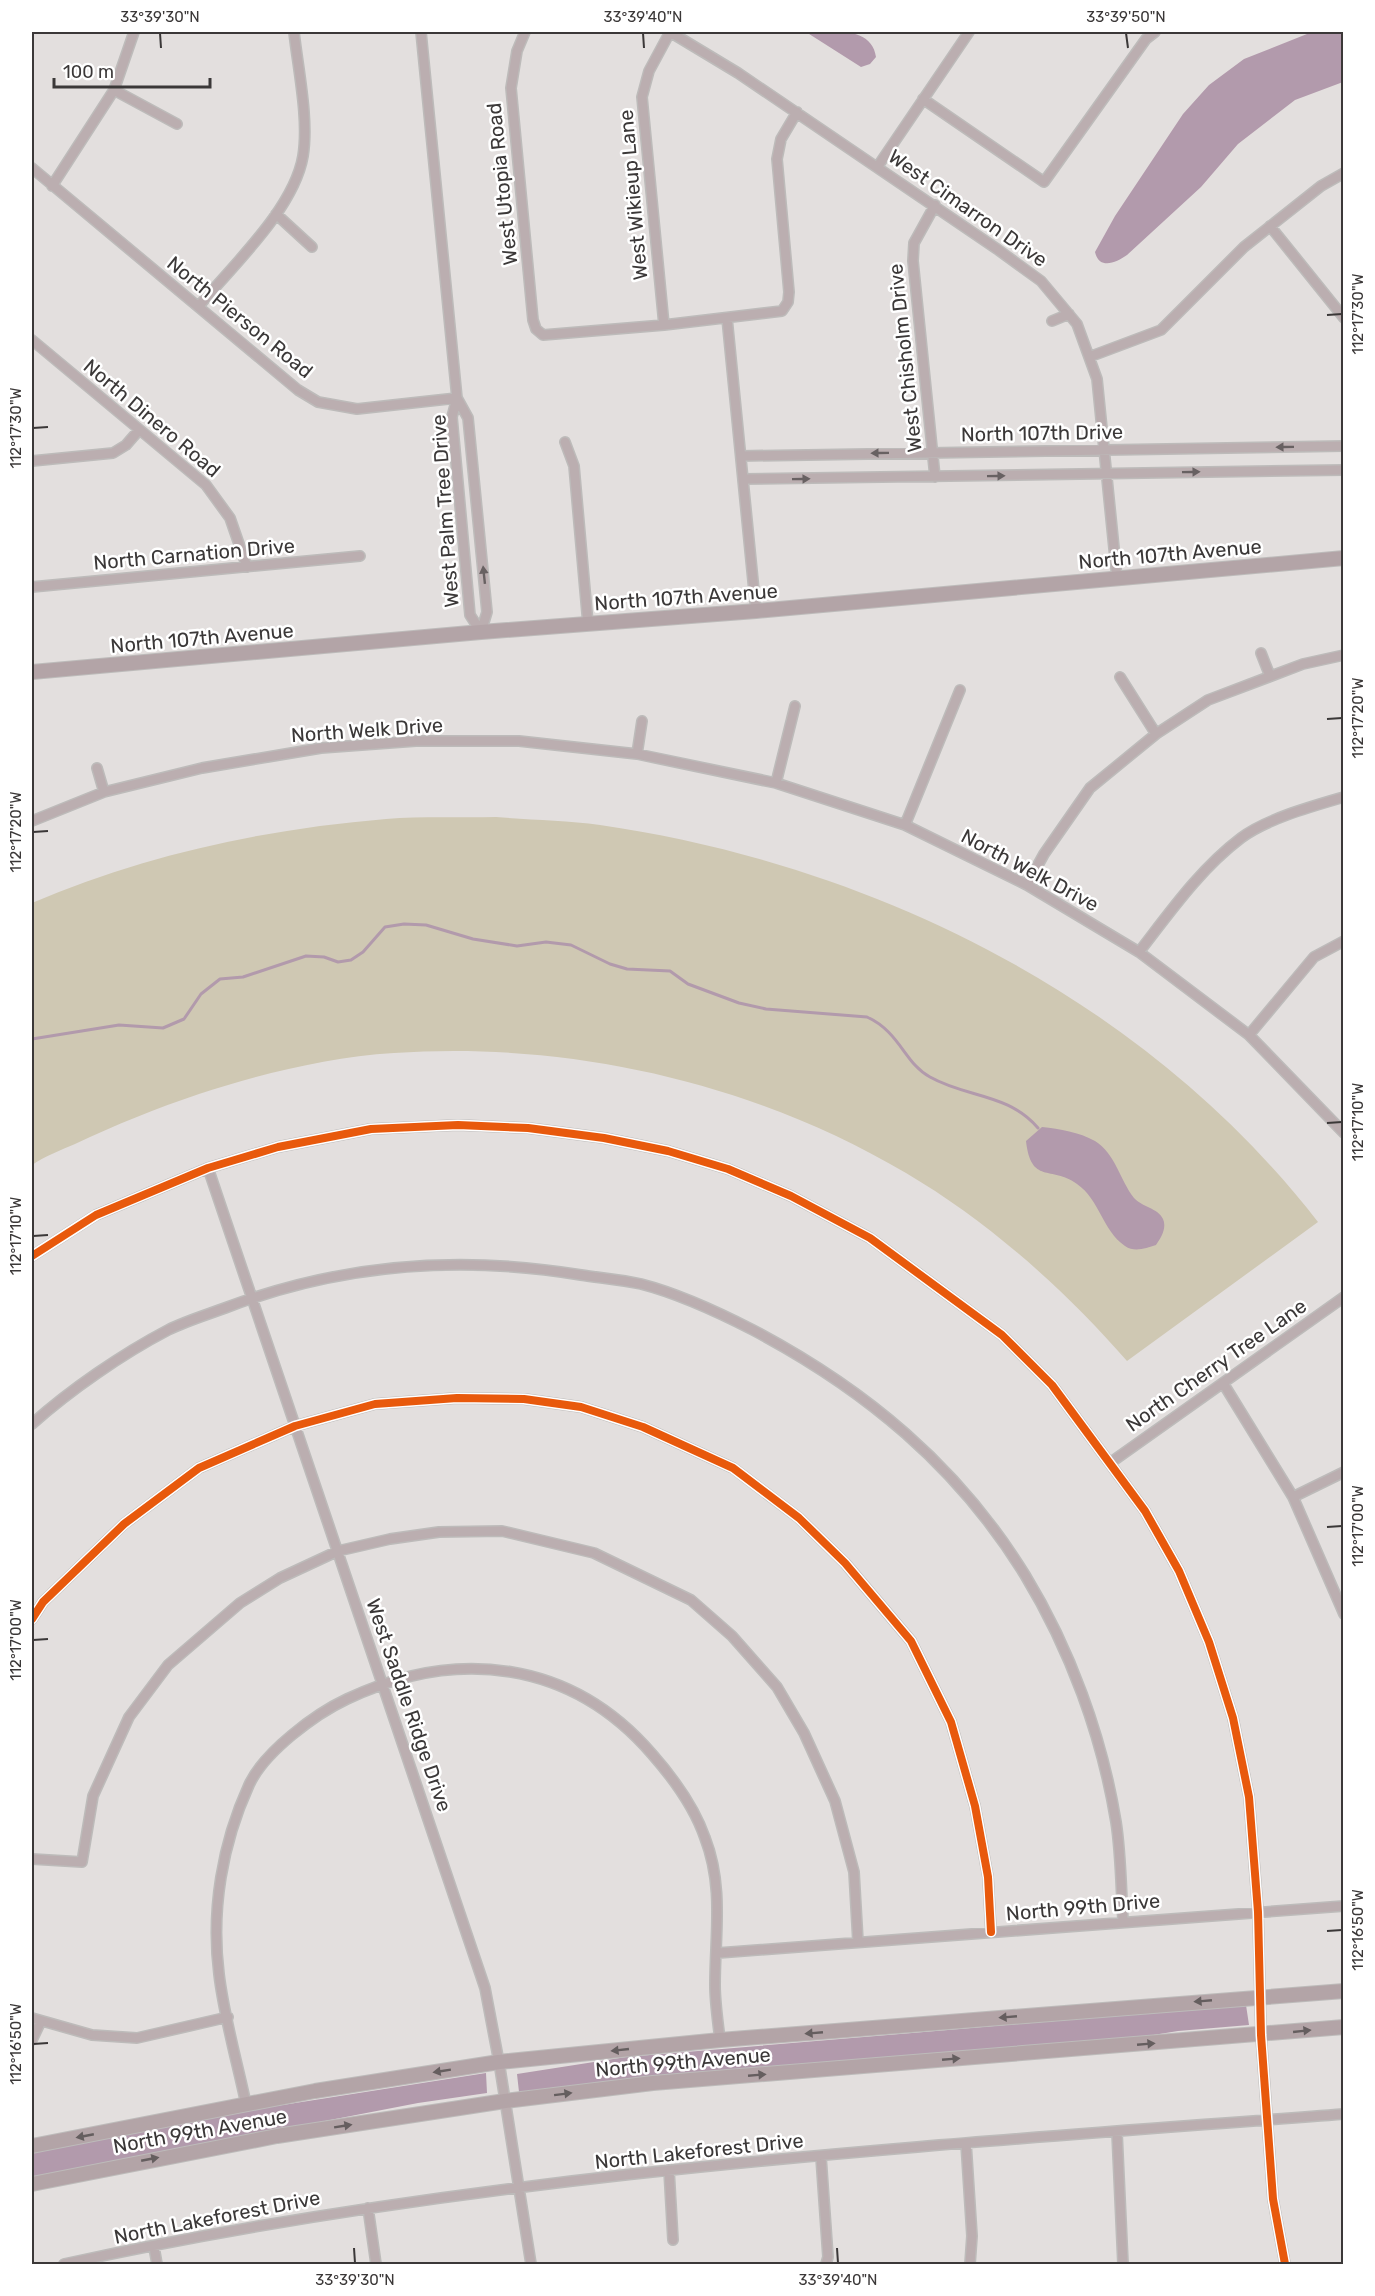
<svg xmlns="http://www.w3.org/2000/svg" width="1375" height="2296" font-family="Rubik,sans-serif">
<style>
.green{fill:#cfc8b3}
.water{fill:#b29aac}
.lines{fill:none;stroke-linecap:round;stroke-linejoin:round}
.stream{stroke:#b29aac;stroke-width:3}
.minor-casing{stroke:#bdbbba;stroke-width:12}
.secondary-casing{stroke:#bdbbba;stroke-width:16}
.minor{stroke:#bbaeb0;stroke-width:9}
.secondary{stroke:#b3a4a7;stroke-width:14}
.cycleway-casing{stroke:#fff;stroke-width:11}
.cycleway{stroke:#e8590c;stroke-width:8}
.oneway{fill:#686162}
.oneway2{fill:#655e5f}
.ticks{fill:none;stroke:#3b3838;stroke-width:2}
.labels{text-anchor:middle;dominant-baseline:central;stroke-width:5;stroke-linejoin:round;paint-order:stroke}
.street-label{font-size:20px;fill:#3b3838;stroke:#fff}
.neatline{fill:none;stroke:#3b3838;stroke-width:2}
.ticks-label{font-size:15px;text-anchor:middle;fill:#3b3838}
</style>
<rect width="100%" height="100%" fill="#e3dfde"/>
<path class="green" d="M496,817C530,820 566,820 600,825C876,865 1146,1000 1318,1222L1127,1361C1064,1289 989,1222 906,1173C754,1083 571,1041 394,1053C328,1057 261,1074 199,1094C157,1108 115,1125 75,1144C61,1150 45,1156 32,1165V903C143,855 265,829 386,819C422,816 460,818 496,817Z"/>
<path class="water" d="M806,32C828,31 872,25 876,57L870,64L861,67Z
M1312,32H1343V82L1295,100L1238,144L1201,187L1127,255C1116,263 1099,270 1095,252L1115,216L1183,114L1209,85L1244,59Z
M1042,1127C1060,1129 1079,1132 1095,1141C1115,1153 1120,1180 1134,1198C1142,1207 1158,1208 1163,1219C1167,1228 1161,1238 1156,1245C1146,1248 1135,1253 1125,1246C1102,1230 1100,1200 1077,1184C1051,1165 1031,1185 1026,1141Z
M1246,2005L1249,2025L1178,2031L1135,2038L519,2092L517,2074L626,2057Z
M486,2073L487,2093L418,2103L32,2178V2153L245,2111Z"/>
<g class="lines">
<path class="stream" d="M32,1039L119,1025L163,1028L184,1019L201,994L220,979L243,977L306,956L324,957L338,962L351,960L363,952L385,927L404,924L426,925L473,939L517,946L546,942L571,945L610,964L627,969L670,971L688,984L739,1003L766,1009L867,1017C900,1032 905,1064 930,1077C967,1098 1008,1093 1038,1128"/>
<g class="minor-casing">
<path id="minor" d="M421,32L457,398L452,417L470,615L481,632
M525,32L517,51L511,88L533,320L536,329L543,335L664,325L782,311L788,302L789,292L777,159L781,139L797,112
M114,90L177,124
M923,99L1044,182L1146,39L1155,32
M878,166L969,32
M32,168L298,390L318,402L357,409L457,398
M52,186L114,90L134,32
M935,205L914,243L913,261L935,477
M276,214L312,247
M1270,226L1344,318
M199,306C232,266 294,209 303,156C309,119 298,69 294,32
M727,318L756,611
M1052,321L1069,314
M664,325L642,97L649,71L670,32L738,73L997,249L1041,281L1077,324L1097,379L1117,578
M32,340L206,485L230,518L247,567
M1089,357L1161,330L1244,247L1321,186L1344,173
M457,398L468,418L487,612L481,632
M565,442L574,466L588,624
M741,456L1344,446
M32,461L113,453L126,445L139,430
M743,479L1344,470
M32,587L360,556
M1261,653L1270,676
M1120,677L1156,734
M637,754L776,783L905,825L1027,885L1139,952L1249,1035L1344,1133
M97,768L104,792
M776,783L795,706
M32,821L104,792L202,768L321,748L416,741H519L637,754L642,721
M905,825L960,690
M1027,885L1044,854L1090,788L1156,734L1208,700L1303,664L1344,655
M1139,952C1170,912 1200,869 1241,838C1266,819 1313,806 1344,797
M1249,1035L1314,957L1344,941
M208,1168L485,1988L499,2062L531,2264
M32,1256L96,1215L208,1168L278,1147L371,1129L458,1125L528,1128L604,1138L668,1151L728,1169L791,1196L870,1238L1002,1335L1052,1385L1145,1511L1179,1571L1209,1642L1233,1718L1249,1797L1258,1912L1261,2035L1273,2199L1285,2264
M1223,1383L1293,1497L1344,1614
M32,1424C70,1390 122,1354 168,1330C186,1321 206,1315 225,1308C340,1264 460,1255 581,1275C601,1278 622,1280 641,1284C680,1294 718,1312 753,1330C865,1389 958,1466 1025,1575C1070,1649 1102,1736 1116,1822C1121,1854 1121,1888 1123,1920
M1110,1463L1344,1297
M1293,1497L1344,1472
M32,1619L43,1602L124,1524L199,1468L295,1426L375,1404L457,1398L524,1399L581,1407L643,1427L733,1468L799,1518L845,1563L911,1641L951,1722L975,1806L988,1877L991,1932
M32,1859L82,1862L93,1796L129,1717L168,1665L240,1603L280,1578L338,1551L390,1539L439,1532L502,1531L594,1553L691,1600L732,1636L777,1687L804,1733L835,1801L854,1872L858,1942
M718,1953L1344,1906
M32,2018L92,2035L137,2038L228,2017
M32,2040L41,2021
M246,2104C237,2061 224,2017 219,1974C211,1910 222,1844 249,1785C264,1752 315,1714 347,1699C456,1647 571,1660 652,1754C674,1779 694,1806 705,1838C724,1887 715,1934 715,1985C715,2003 718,2022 720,2040
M1117,2133L1123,2264
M966,2143L972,2236L970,2264
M821,2157L828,2257L826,2264
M669,2170L673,2240
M368,2208L376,2264
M154,2247L157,2264
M64,2264C484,2172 916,2147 1344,2114"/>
</g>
<g class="secondary-casing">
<path id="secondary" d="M32,672L481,632L756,611L1344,558
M32,2146L315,2091L499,2062L720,2040L1344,1991
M32,2184L277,2136L505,2101L653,2083L1344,2027"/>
</g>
<use href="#minor" class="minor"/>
<use href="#secondary" class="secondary"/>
<g class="cycleway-casing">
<path id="cycleway" d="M32,1256L96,1215L208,1168L278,1147L371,1129L458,1125L528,1128L604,1138L668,1151L728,1169L791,1196L870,1238L1002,1335L1052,1385L1145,1511L1179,1571L1209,1642L1233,1718L1249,1797L1258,1912L1261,2035L1273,2199L1285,2264
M32,1619L43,1602L124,1524L199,1468L295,1426L375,1404L457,1398L524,1399L581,1407L643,1427L733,1468L799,1518L845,1563L911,1641L951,1722L975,1806L988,1877L991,1932"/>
</g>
<use href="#cycleway" class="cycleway"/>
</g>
<defs><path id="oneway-solid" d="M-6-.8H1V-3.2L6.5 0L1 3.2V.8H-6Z" transform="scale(1.5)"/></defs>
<g class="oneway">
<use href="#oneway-solid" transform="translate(1285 447) rotate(179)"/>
<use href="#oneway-solid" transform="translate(880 453) rotate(179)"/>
<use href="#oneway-solid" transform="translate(1191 472) rotate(-1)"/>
<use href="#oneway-solid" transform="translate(996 476) rotate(-1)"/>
<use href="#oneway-solid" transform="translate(801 479) rotate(-1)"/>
<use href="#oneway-solid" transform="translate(484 575) rotate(-96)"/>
</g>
<g class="oneway2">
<use href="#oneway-solid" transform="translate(1203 2001) rotate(175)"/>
<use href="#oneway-solid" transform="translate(1008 2017) rotate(175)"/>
<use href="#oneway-solid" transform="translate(1302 2031) rotate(-6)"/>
<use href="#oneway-solid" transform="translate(814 2033) rotate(175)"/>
<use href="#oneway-solid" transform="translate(1146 2044) rotate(-5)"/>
<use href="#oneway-solid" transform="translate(620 2050) rotate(174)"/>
<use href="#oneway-solid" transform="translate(951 2059) rotate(-5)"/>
<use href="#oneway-solid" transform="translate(442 2071) rotate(171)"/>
<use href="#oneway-solid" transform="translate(757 2075) rotate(-5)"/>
<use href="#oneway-solid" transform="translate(563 2094) rotate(-7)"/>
<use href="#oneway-solid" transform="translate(343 2126) rotate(-9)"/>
<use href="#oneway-solid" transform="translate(85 2136) rotate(169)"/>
<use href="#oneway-solid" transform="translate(150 2159) rotate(-11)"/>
</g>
<path class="ticks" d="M160,33L161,48M643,33L644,48M1126,33L1128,48M1327,315L1342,314M33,428L48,427M1327,719L1342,718M33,832L48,831M1327,1123L1342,1122M33,1236L48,1235M1327,1527L1342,1526M33,1640L48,1639M1327,1931L1342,1930M33,2044L48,2043M354,2248L355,2263M837,2248L838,2263"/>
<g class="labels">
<g class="street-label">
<text transform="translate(502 184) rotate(-96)">West Utopia Road</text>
<text transform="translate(633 195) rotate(-95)">West Wikieup Lane</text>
<text transform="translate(968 208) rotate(35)">West Cimarron Drive</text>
<text transform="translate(240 317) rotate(39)">North Pierson Road</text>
<text transform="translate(905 358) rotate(-96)">West Chisholm Drive</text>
<text transform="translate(152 418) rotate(40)">North Dinero Road</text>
<text transform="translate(1042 433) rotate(-1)">North 107th Drive</text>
<text transform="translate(445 511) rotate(-94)">West Palm Tree Drive</text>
<text transform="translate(194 554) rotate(-5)">North Carnation Drive</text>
<text transform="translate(1170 554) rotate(-5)">North 107th Avenue</text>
<text transform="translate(686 597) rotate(-4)">North 107th Avenue</text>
<text transform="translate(202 638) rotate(-5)">North 107th Avenue</text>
<text transform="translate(367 730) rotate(-4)">North Welk Drive</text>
<text transform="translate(1030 870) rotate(28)">North Welk Drive</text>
<text transform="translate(1216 1365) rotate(-35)">North Cherry Tree Lane</text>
<text transform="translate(409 1705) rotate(71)">West Saddle Ridge Drive</text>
<text transform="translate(1083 1907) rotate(-5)">North 99th Drive</text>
<text transform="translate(683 2062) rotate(-5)">North 99th Avenue</text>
<text transform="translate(200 2131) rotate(-10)">North 99th Avenue</text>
<text transform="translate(699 2151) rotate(-6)">North Lakeforest Drive</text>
<text transform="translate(217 2217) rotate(-11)">North Lakeforest Drive</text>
</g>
</g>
<rect width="1375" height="2296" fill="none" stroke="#ffffff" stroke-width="66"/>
<path d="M54 78v9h156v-9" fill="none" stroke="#3b3838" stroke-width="3"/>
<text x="63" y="78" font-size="18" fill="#3b3838" stroke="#ffffff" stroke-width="4.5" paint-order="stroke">100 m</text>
<rect x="33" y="33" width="1309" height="2230" class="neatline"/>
<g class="ticks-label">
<text x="160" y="22">33°39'30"N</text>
<text x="643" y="22">33°39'40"N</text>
<text x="1126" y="22">33°39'50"N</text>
<text transform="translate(1358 314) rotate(-90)" y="5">112°17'30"W</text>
<text transform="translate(16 428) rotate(-90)" y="5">112°17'30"W</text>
<text transform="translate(1358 718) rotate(-90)" y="5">112°17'20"W</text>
<text transform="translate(16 832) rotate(-90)" y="5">112°17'20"W</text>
<text transform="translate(1358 1122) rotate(-90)" y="5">112°17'10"W</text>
<text transform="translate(16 1236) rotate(-90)" y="5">112°17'10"W</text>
<text transform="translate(1358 1526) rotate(-90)" y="5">112°17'00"W</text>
<text transform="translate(16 1640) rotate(-90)" y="5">112°17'00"W</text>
<text transform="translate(1358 1930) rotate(-90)" y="5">112°16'50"W</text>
<text transform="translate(16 2044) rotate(-90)" y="5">112°16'50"W</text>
<text x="355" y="2285">33°39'30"N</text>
<text x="838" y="2285">33°39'40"N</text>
</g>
</svg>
